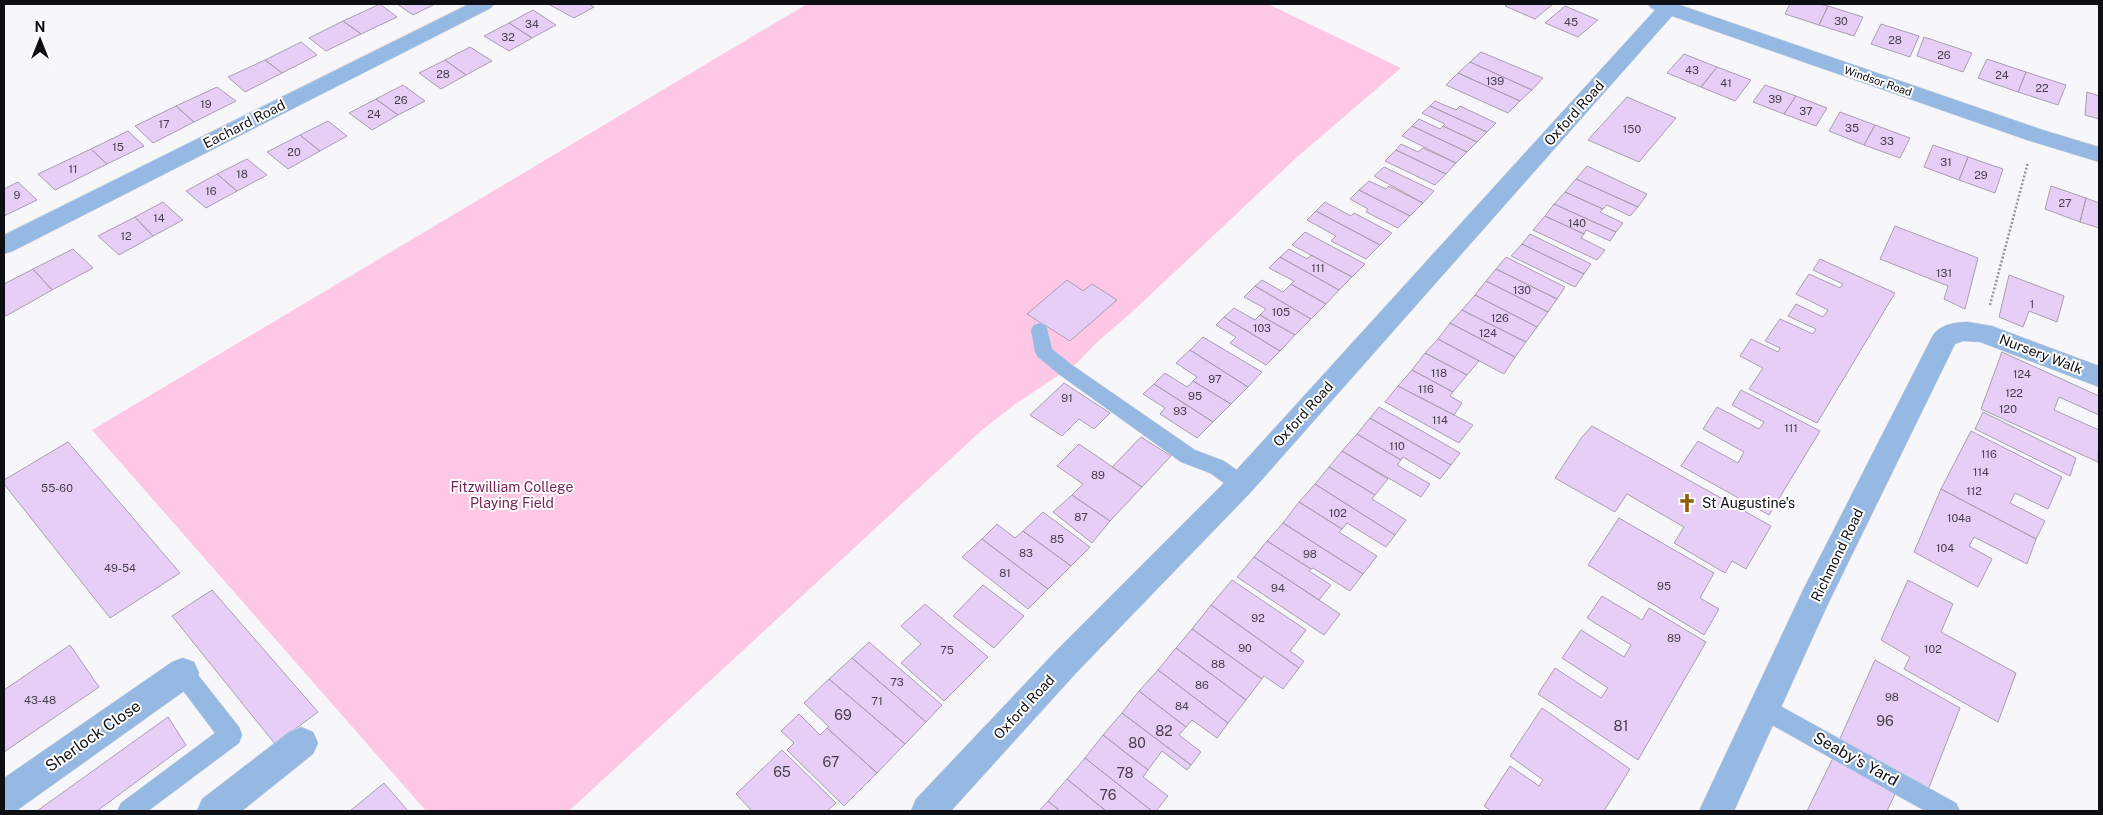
<svg xmlns="http://www.w3.org/2000/svg" width="2103" height="815" font-family="'Public Sans',sans-serif">
<style>
.green{fill:#fec7e6}
.building{fill:#e7cef6;stroke:#a99eb0}
.lines{fill:none;stroke-linecap:round;stroke-linejoin:round}
.lane-casing{stroke:#d2d2d6;stroke-width:1}
.street-casing{stroke:#d2d2d6;stroke-width:1}
.path{stroke:#939398;stroke-width:2.5;stroke-dasharray:2 2;stroke-linecap:butt}
.lane{fill:#96b9e4;fill-rule:evenodd}
.street{fill:#96b9e4;fill-rule:evenodd}
.labels{text-anchor:middle;dominant-baseline:central;stroke-width:4;stroke-linejoin:round;paint-order:stroke}
.number-label{font-size:11px;fill:#443e4d}
.far-street-label{font-size:11px;fill:#0e0e15;stroke:#fff}
.street-label{font-size:14px;fill:#0e0e15;stroke:#fff}
.park-label{font-size:14px;fill:#76235a;stroke:#fff}
.poi-label{font-size:14px;fill:#0e0e15;stroke:#fff;text-anchor:start}
.near-number-label{font-size:14px;fill:#443e4d}
.near-street-label{font-size:16px;fill:#0e0e15;stroke:#fff}
</style>
<rect width="100%" height="100%" fill="#f7f7fb"/>
<path class="green" d="M807,4H1268L1401,68L1296,158L1131,313L1096,343L1077,363L1014,405L982,430L569,811H426L92,430Z"/>
<path class="building" d="M380,4L397,17L361,34L343,21Z
M397,4H435L413,15Z
M548,4H589L594,7L574,18Z
M1508,4H1553L1535,19L1505,6Z
M1790,4H1819L1828,6L1819,25L1785,14Z
M1565,6L1598,20L1578,37L1545,23Z
M1828,6L1863,17L1854,36L1819,25Z
M533,10L556,25L532,38L509,23Z
M343,21L361,34L326,51L309,38Z
M509,23L532,38L509,51L484,36Z
M1881,24L1919,36L1910,57L1871,44Z
M1924,37L1972,53L1963,72L1917,56Z
M301,42L317,55L282,73L265,60Z
M470,47L492,61L466,75L445,60Z
M1481,52L1543,78L1532,90L1470,62Z
M1684,54L1717,67L1701,87L1667,73Z
M1987,59L2026,72L2018,92L1978,78Z
M265,60L282,73L245,92L228,77Z
M445,60L466,75L441,89L419,73Z
M1470,62L1532,90L1520,101L1458,73Z
M1717,67L1751,80L1735,101L1701,87Z
M2026,72L2066,85L2058,105L2018,92Z
M1458,73L1520,101L1508,113L1446,85Z
M403,85L425,101L398,115L376,99Z
M1765,85L1796,96L1784,114L1753,102Z
M217,87L236,101L194,122L176,106Z
M2087,92L2099,96V119L2085,115Z
M1796,96L1827,108L1816,126L1784,114Z
M1627,97L1676,118L1639,162L1588,140Z
M376,99L398,115L372,130L349,113Z
M1435,101L1456,110L1460,106L1496,123L1487,132L1430,106Z
M176,106L194,122L153,143L135,126Z
M1430,106L1487,132L1477,142L1443,126L1445,124L1422,113Z
M1840,112L1875,125L1864,145L1829,131Z
M1419,119L1440,129L1443,126L1477,142L1467,152L1412,126Z
M328,121L347,136L320,151L300,135Z
M1875,125L1910,138L1900,158L1864,145Z
M1412,126L1467,152L1456,163L1402,136Z
M128,131L144,146L107,164L91,149Z
M300,135L320,151L288,169L267,152Z
M1401,144L1418,152L1423,148L1456,163L1446,174L1396,150Z
M1933,145L1968,157L1959,180L1924,167Z
M91,149L107,164L55,190L38,174Z
M1396,150L1446,174L1435,185L1385,161Z
M1968,157L2003,169L1995,193L1959,180Z
M247,159L267,175L237,191L217,174Z
M1587,166L1647,194L1638,207L1576,179Z
M1384,167L1434,191L1423,203L1374,176Z
M217,174L237,191L206,208L186,191Z
M1576,179L1638,207L1630,216L1607,205L1603,209L1565,192Z
M1369,181L1386,189L1389,186L1423,203L1410,216L1359,190Z
M18,182L37,200L4,216V189Z
M2051,186L2086,198L2080,222L2045,209Z
M1359,190L1410,216L1398,228L1366,212L1368,209L1350,199Z
M1565,192L1603,209L1600,212L1623,223L1616,232L1554,204Z
M2086,198L2099,203V228L2080,222Z
M163,202L183,220L153,236L135,217Z
M1325,202L1351,216L1354,213L1392,233L1380,245L1316,211Z
M1554,204L1616,232L1610,241L1586,230L1584,234L1545,216Z
M1316,211L1380,245L1366,259L1331,241L1336,236L1307,220Z
M1545,216L1584,234L1581,238L1605,250L1597,260L1533,230Z
M135,217L153,236L119,255L98,236Z
M1895,226L1978,258L1965,309L1944,299L1948,286L1880,259Z
M1305,232L1365,264L1352,277L1292,245Z
M1530,234L1591,264L1584,274L1522,244Z
M1522,244L1584,274L1575,287L1511,256Z
M73,249L93,268L52,290L33,269Z
M1289,249L1307,259L1311,255L1352,277L1339,290L1280,257Z
M1280,257L1339,290L1326,304L1291,284L1294,281L1269,268Z
M1506,257L1565,287L1557,299L1496,269Z
M1820,259L1895,293L1817,423L1749,389L1763,368L1740,356L1751,339L1778,352L1780,348L1765,341L1780,319L1813,334L1816,329L1788,316L1796,304L1823,317L1828,310L1796,294L1809,274L1840,288L1843,284L1813,270Z
M33,269L52,290L6,316L4,313V284Z
M1496,269L1557,299L1548,312L1486,281Z
M2009,275L2064,296L2057,322L2029,311L2023,327L1999,317Z
M1067,280L1083,291L1092,284L1117,300L1070,341L1027,314Z
M1262,280L1283,292L1291,284L1326,304L1311,319L1255,286Z
M1486,281L1548,312L1537,327L1475,295Z
M1255,286L1311,319L1295,335L1260,315L1266,309L1244,297Z
M1475,295L1537,327L1526,342L1462,310Z
M1234,308L1255,320L1260,315L1295,335L1280,351L1224,317Z
M1462,310L1526,342L1515,357L1450,323Z
M1224,317L1280,351L1266,365L1230,343L1236,337L1216,325Z
M1450,323L1515,357L1504,374L1438,339Z
M1203,337L1262,372L1248,387L1190,350Z
M1438,339L1479,361L1467,375L1425,353Z
M1190,350L1248,387L1231,404L1193,381L1197,377L1176,363Z
M2002,352L2099,396V415L2059,397L2054,410L2099,430L2098,462L1981,409Z
M1425,353L1467,375L1453,392L1412,370Z
M1412,370L1453,392L1450,396L1462,403L1454,415L1398,386Z
M1165,373L1187,387L1193,381L1231,404L1213,422L1154,384Z
M1064,383L1110,413L1094,429L1079,419L1062,436L1030,415Z
M1154,384L1213,422L1197,438L1160,414L1165,408L1143,394Z
M1398,386L1454,415L1473,425L1459,443L1385,402Z
M1741,390L1820,431L1769,515L1681,466L1698,441L1738,463L1744,452L1703,429L1717,407L1759,429L1764,422L1732,405Z
M1379,407L1422,431L1460,453L1451,465L1370,418Z
M1983,412L2076,458L2070,476L1975,429Z
M1370,418L1451,465L1440,479L1403,457L1401,460L1357,434Z
M1592,426L1771,526L1746,569L1732,561L1725,573L1674,543L1684,527L1627,494L1615,512L1555,478L1582,437Z
M1971,431L2062,477L2048,509L2015,493L2010,503L2045,521L2036,539L1941,489Z
M1357,434L1401,460L1397,465L1430,484L1421,497L1342,451Z
M1141,437L1171,456L1142,487L1112,467Z
M68,442L180,573L110,618L4,484V480Z
M1079,444L1142,487L1110,521L1072,495L1083,484L1057,466Z
M1342,451L1388,479L1375,495L1329,467Z
M1329,467L1375,495L1372,499L1406,520L1395,535L1315,484Z
M1315,484L1395,535L1386,547L1347,523L1342,529L1299,502Z
M1941,489L2036,539L2027,564L1974,537L1969,546L1992,559L1978,587L1914,552Z
M1072,495L1110,521L1092,543L1053,512Z
M1299,502L1342,529L1339,532L1377,556L1363,574L1283,523Z
M1043,512L1090,547L1071,566L1023,531Z
M1619,518L1714,573L1700,598L1719,609L1704,635L1588,565Z
M1283,523L1363,574L1350,591L1313,568L1311,569L1267,541Z
M997,524L1015,538L1023,531L1071,566L1048,589L982,539Z
M982,539L1048,589L1028,609L962,557Z
M1267,541L1311,569L1309,571L1331,585L1319,600L1254,557Z
M1254,557L1340,614L1324,635L1237,577Z
M1232,580L1306,630L1290,651L1304,661L1299,668L1211,605Z
M1908,580L1953,604L1941,632L2016,673L1998,722L1904,669L1910,657L1881,640Z
M983,585L1024,616L994,648L953,616Z
M212,590L318,712L275,744L172,616Z
M1602,596L1642,620L1649,608L1706,642L1638,760L1538,694L1555,668L1601,698L1608,688L1562,658L1581,630L1624,657L1631,645L1587,618Z
M925,604L988,657L944,701L901,663L921,644L901,626Z
M1211,605L1299,668L1283,689L1264,676L1262,679L1192,629Z
M1192,629L1262,679L1246,700L1176,648Z
M869,642L942,705L926,722L852,658Z
M70,645L99,687L4,752V690Z
M1176,648L1246,700L1228,723L1158,670Z
M852,658L926,722L905,744L829,679Z
M1875,660L1960,708L1926,795L1838,743Z
M1158,670L1228,723L1217,738L1192,720L1186,727L1139,691Z
M829,679L905,744L877,773L827,728L829,727L804,703Z
M1139,691L1186,727L1179,735L1201,752L1191,765L1122,713Z
M1542,708L1630,769L1604,811H1491L1484,806L1510,766L1539,786L1543,780L1510,756Z
M1122,713L1191,765L1187,770L1162,751L1148,770L1103,735Z
M799,714L820,735L827,728L877,773L844,806L787,750L794,743L781,731Z
M168,717L186,745L97,811H37Z
M1103,735L1148,770L1143,777L1168,796L1156,811H1152L1085,758Z
M782,750L836,803L827,811H752L736,794Z
M1834,756L1895,794L1887,811H1807Z
M1085,758L1152,811H1106L1067,779Z
M1067,779L1106,811H1060L1048,801Z
M384,783L408,811H350Z
M1048,801L1060,811H1039Z"/>
<g class="lines">
<g class="lane-casing">
<path id="lane" d="M1040,323L1046,325L1052,349L1072,365L1195,450L1224,461L1248,478L1251,484L1248,490L1241,492L1234,490L1210,473L1181,462L1060,375L1038,357L1035,352L1031,330L1034,325Z
M183,663L191,666L239,727L242,735L239,743L148,811H117L121,803L215,733L175,680L172,673L175,666Z
M1764,697L1956,803L1960,811H1925L1756,716L1753,708L1756,700Z"/>
</g>
<g class="street-casing">
<path id="street" d="M469,4H494L491,8L13,251L4,254V235Z
M1648,4H1677L2043,130L2099,147V162L2027,140L1672,16L1251,492L1077,672L951,811H911L916,799L1055,652L1231,476L1655,10L1651,8Z
M1968,322L1992,326L2099,366V387L1980,342L1963,341L1955,344L1827,606L1734,811H1699L1803,590L1932,337C1938,325 1955,322 1968,322Z
M183,658L194,662L199,673L194,684L16,811H4V778L172,662Z
M301,727L313,732L318,743L313,754L242,811H197L202,799L289,732Z"/>
</g>
<path class="path" d="M1990,305L2028,162"/>
<use href="#lane" class="lane"/>
<use href="#street" class="street"/>
</g>
<defs>
<g id="church-bare" transform="scale(1.5)"><path d="M-1.2-6h2.4v3.5h3.3v2.4h-3.3V6h-2.4V-.1h-3.3v-2.4h3.3Z" fill="#8f5e09" stroke="#fff" stroke-width="2.5" paint-order="stroke"/></g>
</defs>
<g fill-rule="evenodd">
<use href="#church-bare" x="1687" y="503"/>
</g>
<g class="labels">
<g class="number-label">
<text x="1841" y="21">30</text>
<text x="1571" y="22">45</text>
<text x="532" y="24">34</text>
<text x="508" y="37">32</text>
<text x="1895" y="40">28</text>
<text x="1944" y="55">26</text>
<text x="1692" y="70">43</text>
<text x="443" y="74">28</text>
<text x="2002" y="75">24</text>
<text x="1495" y="81">139</text>
<text x="1726" y="83">41</text>
<text x="2042" y="88">22</text>
<text x="1775" y="99">39</text>
<text x="401" y="100">26</text>
<text x="206" y="104">19</text>
<text x="1806" y="111">37</text>
<text x="374" y="114">24</text>
<text x="164" y="124">17</text>
<text x="1852" y="128">35</text>
<text x="1632" y="129">150</text>
<text x="1887" y="141">33</text>
<text x="118" y="147">15</text>
<text x="294" y="152">20</text>
<text x="1946" y="162">31</text>
<text x="73" y="169">11</text>
<text x="242" y="174">18</text>
<text x="1981" y="175">29</text>
<text x="211" y="191">16</text>
<text x="17" y="195">9</text>
<text x="2065" y="203">27</text>
<text x="159" y="218">14</text>
<text x="1577" y="223">140</text>
<text x="126" y="236">12</text>
<text x="1318" y="268">111</text>
<text x="1944" y="273">131</text>
<text x="1522" y="290">130</text>
<text x="2032" y="304">1</text>
<text x="1281" y="312">105</text>
<text x="1500" y="318">126</text>
<text x="1262" y="328">103</text>
<text x="1488" y="333">124</text>
<text x="1439" y="373">118</text>
<text x="2022" y="374">124</text>
<text x="1215" y="379">97</text>
<text x="1426" y="389">116</text>
<text x="2014" y="393">122</text>
<text x="1195" y="396">95</text>
<text x="1067" y="398">91</text>
<text x="2008" y="409">120</text>
<text x="1180" y="411">93</text>
<text x="1440" y="420">114</text>
<text x="1791" y="428">111</text>
<text x="1397" y="446">110</text>
<text x="1989" y="454">116</text>
<text x="1981" y="472">114</text>
<text x="1098" y="475">89</text>
<text x="57" y="488">55-60</text>
<text x="1974" y="491">112</text>
<text x="1338" y="513">102</text>
<text x="1081" y="517">87</text>
<text x="1959" y="518">104a</text>
<text x="1057" y="539">85</text>
<text x="1945" y="548">104</text>
<text x="1026" y="553">83</text>
<text x="1310" y="554">98</text>
<text x="120" y="568">49-54</text>
<text x="1005" y="573">81</text>
<text x="1664" y="586">95</text>
<text x="1278" y="588">94</text>
<text x="1258" y="618">92</text>
<text x="1674" y="638">89</text>
<text x="1245" y="648">90</text>
<text x="1933" y="649">102</text>
<text x="947" y="650">75</text>
<text x="1218" y="664">88</text>
<text x="897" y="682">73</text>
<text x="1202" y="685">86</text>
<text x="1892" y="697">98</text>
<text x="40" y="700">43-48</text>
<text x="877" y="701">71</text>
<text x="1182" y="706">84</text>
</g>
<g class="far-street-label">
<text transform="translate(1878 81) rotate(19)">Windsor Road</text>
</g>
<g class="street-label">
<text transform="translate(1574 113) rotate(-48)">Oxford Road</text>
<text transform="translate(244 124) rotate(-27)">Eachard Road</text>
<text transform="translate(2041 354) rotate(21)">Nursery Walk</text>
<text transform="translate(1303 414) rotate(-48)">Oxford Road</text>
<text transform="translate(1837 555) rotate(-64)">Richmond Road</text>
<text transform="translate(1024 707) rotate(-47)">Oxford Road</text>
</g>
<g class="park-label">
<text x="512" y="487">Fitzwilliam College<tspan x="512" dy="16">Playing Field</tspan></text>
</g>
<g class="poi-label">
<text x="1702" y="503">St Augustine's</text>
</g>
<g class="near-number-label">
<text x="843" y="715">69</text>
<text x="1885" y="721">96</text>
<text x="1621" y="726">81</text>
<text x="1164" y="731">82</text>
<text x="1137" y="743">80</text>
<text x="831" y="762">67</text>
<text x="782" y="772">65</text>
<text x="1125" y="773">78</text>
<text x="1108" y="795">76</text>
</g>
<g class="near-street-label">
<text transform="translate(93 736) rotate(-35)">Sherlock Close</text>
<text transform="translate(1856 759) rotate(29)">Seaby's Yard</text>
</g>
</g>
<rect width="2103" height="815" fill="none" stroke="#0e0e15" stroke-width="10"/>
<g transform="translate(40 40)" stroke="#ffffff" stroke-width="4" paint-order="stroke">
<path d="M0-4L9 19L0 12L-9 19Z" fill="#0e0e15"/>
<text y="-8" font-size="14" font-weight="bold" text-anchor="middle" fill="#0e0e15">N</text>
</g>
</svg>
